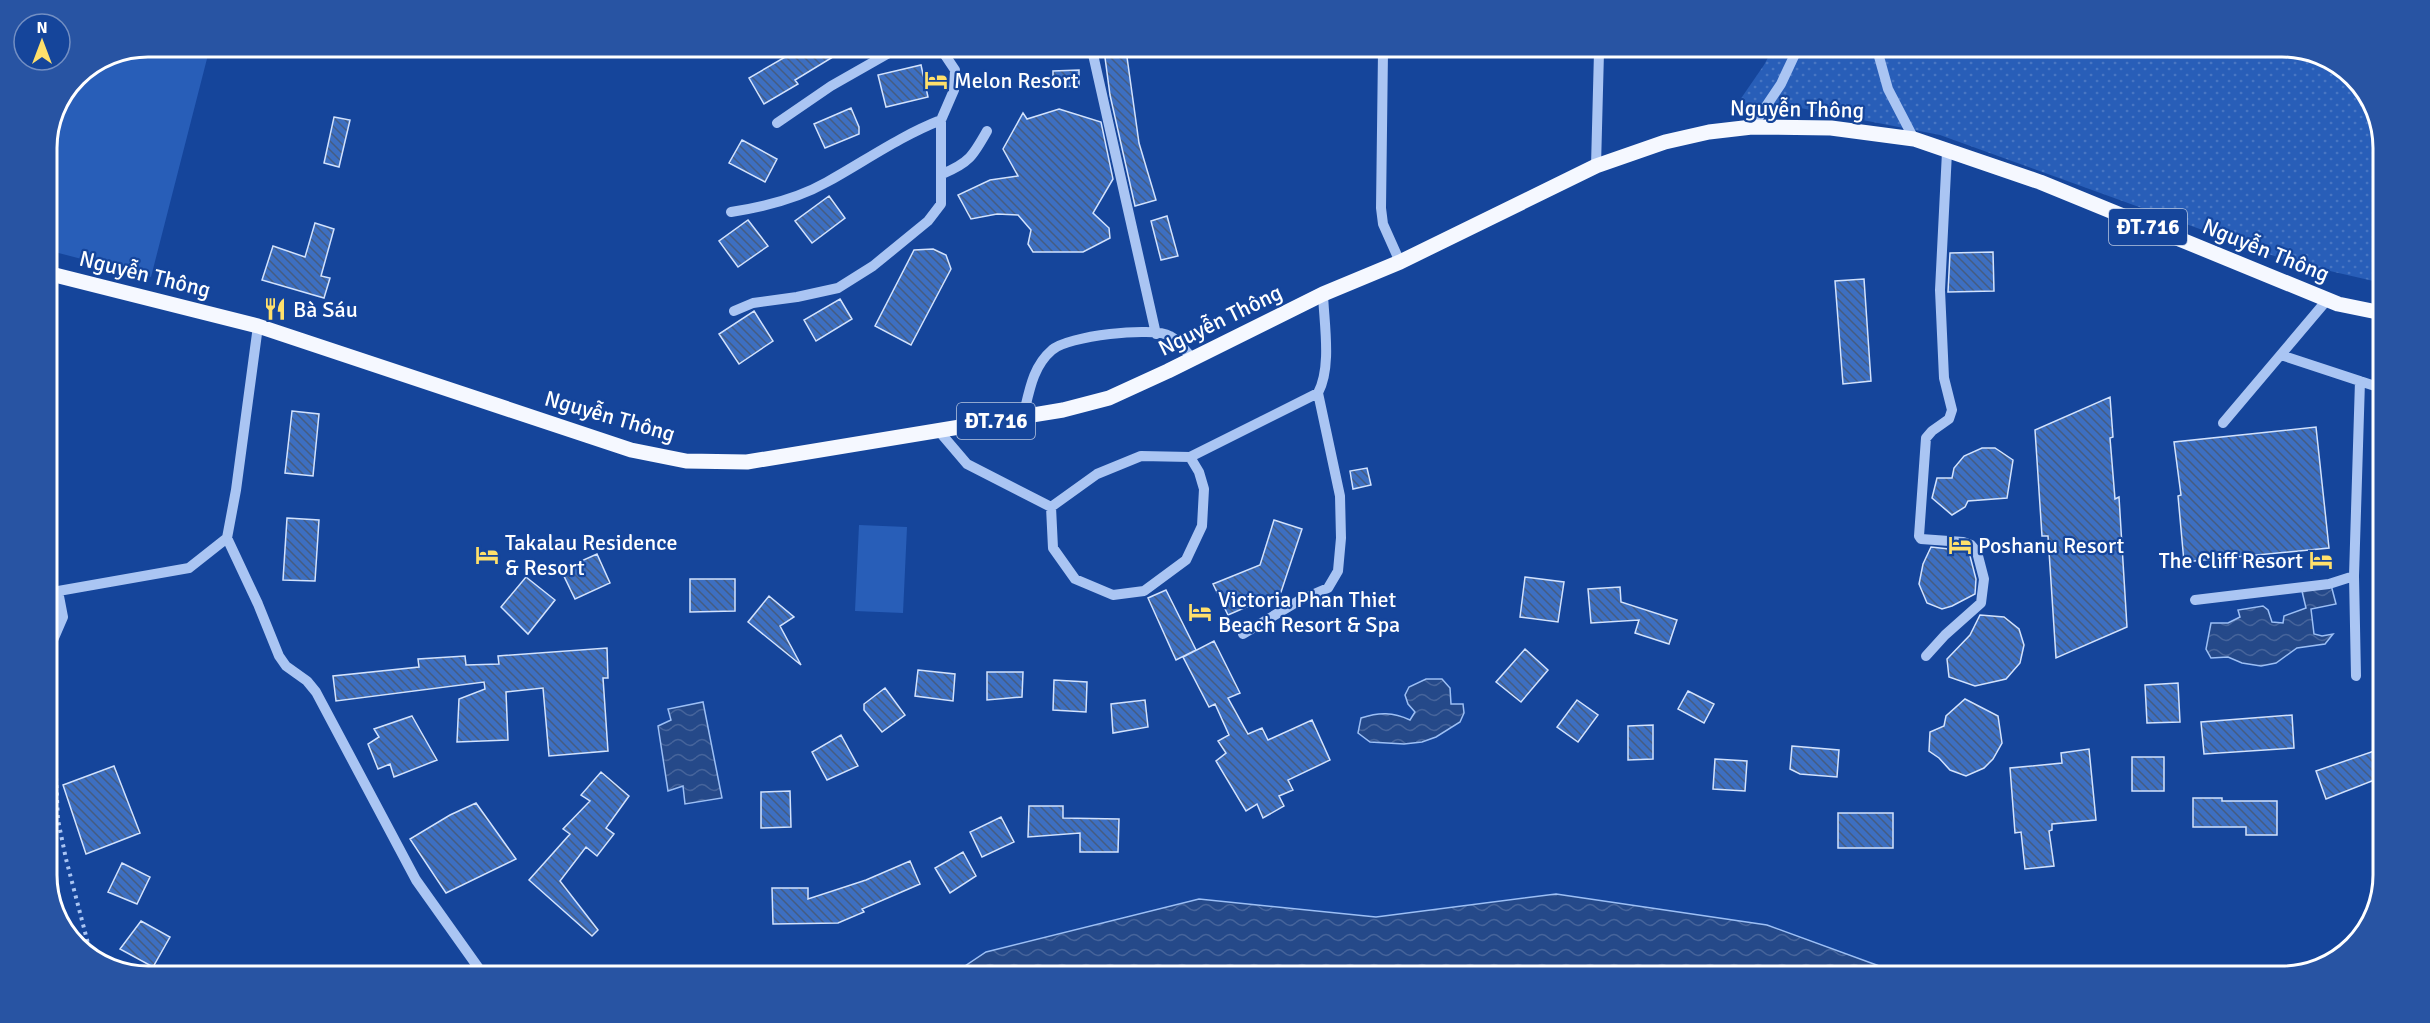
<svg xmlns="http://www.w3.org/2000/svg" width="2430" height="1023" font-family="Signika,sans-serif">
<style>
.grass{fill:url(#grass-dots)}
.pitch{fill:#285eb8}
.water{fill:url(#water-waves);stroke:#9cbff5;stroke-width:1.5}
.building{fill:url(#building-back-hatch);stroke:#d2e2fd;stroke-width:1.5}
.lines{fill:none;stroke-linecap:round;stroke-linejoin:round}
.path{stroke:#aac5f3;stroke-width:4;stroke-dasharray:3 4.5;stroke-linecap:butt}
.minor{stroke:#aac5f3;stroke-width:10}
.major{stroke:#f5f8ff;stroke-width:15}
.labels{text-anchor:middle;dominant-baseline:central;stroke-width:4.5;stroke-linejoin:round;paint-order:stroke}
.shield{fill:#15459b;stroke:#b9c7e1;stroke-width:1.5}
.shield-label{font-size:21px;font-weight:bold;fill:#fff}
.poi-label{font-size:22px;fill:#fff;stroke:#15459b;text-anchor:start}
.street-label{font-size:22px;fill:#fff;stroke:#15459b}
.rim{fill:none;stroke:#fff;stroke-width:3}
</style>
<defs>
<pattern id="grass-dots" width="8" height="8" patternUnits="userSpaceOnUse" patternTransform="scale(1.5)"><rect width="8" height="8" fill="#285eb8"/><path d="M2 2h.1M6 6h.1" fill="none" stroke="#4876c3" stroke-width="1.8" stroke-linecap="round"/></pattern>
<pattern id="water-waves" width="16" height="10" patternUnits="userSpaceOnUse" patternTransform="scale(1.5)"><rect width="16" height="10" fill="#254989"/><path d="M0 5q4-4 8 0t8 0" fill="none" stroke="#46649b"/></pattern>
<pattern id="building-back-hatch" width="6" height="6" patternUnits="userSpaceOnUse" patternTransform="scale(1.5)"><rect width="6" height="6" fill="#3d6fc1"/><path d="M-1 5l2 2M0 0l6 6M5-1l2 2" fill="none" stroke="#455c81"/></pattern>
</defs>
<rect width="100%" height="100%" fill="#15459b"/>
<path class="grass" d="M1771,52L2321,54L2363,86L2383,142L2382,283L2291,262L1940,135L1785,105L1731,113L1764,65Z"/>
<path class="pitch" d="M148,47H210L151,277L47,250V142L76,76L109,54Z
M859,525L907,527L903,613L855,611Z"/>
<path class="water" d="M2330,581L2336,604L2311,609L2314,634L2322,636L2333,634L2325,644L2297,648L2276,663L2261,666L2242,663L2228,657L2211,658L2206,649L2211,623H2228L2240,617L2238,610L2263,606L2268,610L2272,622L2283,623L2284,616L2306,608L2301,587Z
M1426,679H1442L1450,688L1451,704H1463L1464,713L1460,722L1436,737L1422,742L1404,744L1370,742L1358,733L1361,718C1379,712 1393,712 1410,720L1415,712L1408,704L1405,695L1409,687Z
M703,702L722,798L685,804L683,786L668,791L658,726L671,720L668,709Z
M1556,894L1767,925L1904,975L956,972L986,952L1199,899L1376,917Z"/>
<path class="building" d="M799,49H846L795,80L798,84L764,104L749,78Z
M1104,50H1126L1139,143L1156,200L1135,206L1110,95Z
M921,65L928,97L886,107L878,75Z
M1079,70V86L1053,87V71Z
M851,108L859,127V134L825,148L814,124Z
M1059,109L1101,122L1113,179L1093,213L1109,228L1110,238L1083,252H1033L1028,244L1031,230L1018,215L997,214L971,219L958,195L990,180L1018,176L1003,149L1023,113L1027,119Z
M334,117L350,120L339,167L324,163Z
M742,140L777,159L765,182L729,163Z
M829,196L845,218L812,243L795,221Z
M1167,216L1178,256L1161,260L1151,221Z
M748,220L768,246L738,267L719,241Z
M315,223L334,229L321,276L330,278L324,298L262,280L273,246L305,257Z
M933,249L946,255L951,269L911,345L875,326L914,250Z
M1993,252L1994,291L1948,292L1950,253Z
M1864,279L1871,381L1843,384L1835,281Z
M840,299L852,319L816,341L804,320Z
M754,311L773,341L739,364L719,334Z
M2110,397L2113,437L2110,438L2115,499L2119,497L2127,627L2056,658L2048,536H2042L2035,430Z
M292,411L319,414L313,476L285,473Z
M2316,427L2329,548L2184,562L2178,496L2181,495L2174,442Z
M1982,448H1995L2013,460L2007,498L1968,501L1965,507L1952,515L1932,498L1937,478H1952L1954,468L1964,456Z
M1367,468L1371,485L1353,489L1350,471Z
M287,518L319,520L315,581L283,580Z
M1274,520L1302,529L1281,592L1228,615L1213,584L1260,565Z
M1931,547L1967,551L1970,556L1976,579L1975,594L1952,606L1942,609L1927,603L1919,584L1923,564Z
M597,554L610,583L575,599L561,570Z
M526,577L555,600L528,634L501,607Z
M1525,577L1564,582L1558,622L1520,617Z
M690,579H735V611L690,612Z
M1620,587L1621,602L1677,620L1669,644L1635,633L1639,620L1591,623L1588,589Z
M1166,590L1196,650L1176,660L1148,598Z
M769,596L794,617L780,626L801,665L748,622Z
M1980,615L2004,617L2019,629L2024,645L2020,663L2006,679L1975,686L1949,677L1947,659L1970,635Z
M1214,641L1240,693L1228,698L1248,734L1262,728L1268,740L1312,720L1330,760L1288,780L1293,790L1279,796L1284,806L1263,818L1257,804L1246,811L1216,761L1226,753L1218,741L1229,735L1215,704L1209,707L1183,657Z
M607,648L608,678H603L608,751L549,756L543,688L506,692L508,740L457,742L459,699L485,689L484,682L336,701L333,676L419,667L418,659L465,656L466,665L499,664L498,656Z
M1525,649L1548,670L1521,702L1496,682Z
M918,670L955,674L953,701L915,696Z
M987,672H1023L1022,697L987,700Z
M1054,680L1087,682L1086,712L1053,710Z
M2178,683L2180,722L2147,723L2145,685Z
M885,688L905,715L882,732L864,710V704Z
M1688,691L1714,704L1704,723L1678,709Z
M1965,699L1998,716L2002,743L1993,759L1984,768L1966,776L1950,770L1939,758L1929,751L1930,732L1944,726L1946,716Z
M1145,700L1148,727L1113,733L1111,704Z
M1577,700L1598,715L1578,742L1557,727Z
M2292,715L2294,748L2204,754L2201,722Z
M412,716L437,760L394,777L390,764L378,769L368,744L379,737L374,729Z
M1653,725V759L1628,760V726Z
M841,735L858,766L827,780L812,752Z
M1792,746L1839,750L1837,777L1800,774L1790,769Z
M2089,749L2096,820L2052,824V830L2049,831L2054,866L2025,869L2021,832L2015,833L2010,768L2062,763L2061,753Z
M2377,750V779L2326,799L2316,771Z
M2132,757H2164V791H2132Z
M1715,759L1747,761L1745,791L1713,789Z
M114,766L140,833L86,854L63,785Z
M601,772L629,796L606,828L614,834L597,856L586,847L560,881L598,930L592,936L529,880L570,834L563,829L590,801L581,795Z
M790,791L791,827L761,828V792Z
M2193,798H2222V801H2277V835H2246V827H2193Z
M476,803L516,859L446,893L410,839L450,815Z
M1029,806H1063V818L1119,819L1118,852H1080V833L1028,837Z
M1838,813H1893V848H1838Z
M1001,817L1014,842L982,857L970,832Z
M963,852L976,876L950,893L935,868Z
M910,861L920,884L862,909L864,912L838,923L773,924L772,888H808V899L866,880Z
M122,863L150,877L137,904L108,892Z
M141,921L170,937L153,967L120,949Z"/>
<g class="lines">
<path class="path" d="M47,734L55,756L58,820L66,859L91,955
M47,823L58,820"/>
<path class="minor" d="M1092,50L1156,334
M1383,51L1381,208L1383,224L1400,262
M944,53L957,49
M1878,53L1888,89L1914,139
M777,123L831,86L896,49
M1752,127L1781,84L1796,52
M1596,166L1599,52
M942,174C969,163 973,156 987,131
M731,212C764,207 797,199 827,182C865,161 900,136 941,120
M734,311L753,303L797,297L838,288L873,266L928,221L941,204V120L954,90L955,70L941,49
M2281,355L2381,388
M1023,417C1029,393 1032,367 1052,350C1067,336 1152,326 1170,336C1178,340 1186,352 1193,359
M2223,423L2327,300
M938,430L967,464L1051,507L1053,548L1075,579L1113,595L1144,591L1186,560L1202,526L1204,489L1199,472L1190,457L1141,456L1097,474L1051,507
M1190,457L1318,393C1332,367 1324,323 1323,294
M227,538L258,604L279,656L286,666L307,681L316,692L416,880L480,970
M47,593L189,568L227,538L236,490L258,326
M2195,600L2329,584L2354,576
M1243,634L1300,600L1328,588L1338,571L1341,538L1340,496L1318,393
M47,654L63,617L58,591
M1926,656L1945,635L1981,603L1984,579L1977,552L1971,545L1963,542L1921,539L1919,536L1926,438L1932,431L1949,419L1952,410L1944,378L1940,290L1947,152
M2356,676L2354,576L2360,381"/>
<path class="major" d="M47,273L258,326L631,450L686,461L747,462L1063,410L1109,398L1168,371L1323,294L1400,262L1596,166L1665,142L1709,132L1752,127L1831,128L1914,139L2040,182L2338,304L2382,313"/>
</g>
<defs>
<g id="hotel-bare" transform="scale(1.8)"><path d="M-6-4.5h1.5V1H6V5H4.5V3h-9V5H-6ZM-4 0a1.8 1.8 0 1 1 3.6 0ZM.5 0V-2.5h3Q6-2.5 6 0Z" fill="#ffe06b" stroke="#15459b" stroke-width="2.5" paint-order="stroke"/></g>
<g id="restaurant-bare" transform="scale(1.8)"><path d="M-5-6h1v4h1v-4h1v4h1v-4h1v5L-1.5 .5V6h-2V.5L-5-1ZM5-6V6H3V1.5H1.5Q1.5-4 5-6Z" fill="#ffe06b" stroke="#15459b" stroke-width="2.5" paint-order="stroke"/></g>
</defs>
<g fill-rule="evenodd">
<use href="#hotel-bare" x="936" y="80"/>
<use href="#restaurant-bare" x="275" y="309"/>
<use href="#hotel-bare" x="1960" y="545"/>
<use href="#hotel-bare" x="487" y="555"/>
<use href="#hotel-bare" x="2321" y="560"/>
<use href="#hotel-bare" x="1200" y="612"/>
</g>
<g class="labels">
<g class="shield">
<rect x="2109" y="209" width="78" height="36" rx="4.5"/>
<rect x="957" y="403" width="78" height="36" rx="4.5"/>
</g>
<g class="shield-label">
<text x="2148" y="227">ĐT.716</text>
<text x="996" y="421">ĐT.716</text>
</g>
<g class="poi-label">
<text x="954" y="80">Melon Resort</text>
<text x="293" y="309">Bà Sáu</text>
<text x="505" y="542">Takalau Residence<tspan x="505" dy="25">&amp; Resort</tspan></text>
<text x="1978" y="545">Poshanu Resort</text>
<text x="2303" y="560" text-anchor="end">The Cliff Resort</text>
<text x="1218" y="599">Victoria Phan Thiet<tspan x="1218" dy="25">Beach Resort &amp; Spa</tspan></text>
</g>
<g class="street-label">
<text transform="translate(1797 109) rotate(1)">Nguyễn Thông</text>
<text transform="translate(2266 250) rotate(22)">Nguyễn Thông</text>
<text transform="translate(145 274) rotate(14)">Nguyễn Thông</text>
<text transform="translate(1220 320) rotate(-26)">Nguyễn Thông</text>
<text transform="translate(610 416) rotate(16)">Nguyễn Thông</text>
</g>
</g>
<path d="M0 0H2430V1023H0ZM148 57H2282A91 91 0 0 1 2373 148V875A91 91 0 0 1 2282 966H148A91 91 0 0 1 57 875V148A91 91 0 0 1 148 57Z" fill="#2854a3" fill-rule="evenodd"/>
<path class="rim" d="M148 57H2282A91 91 0 0 1 2373 148V875A91 91 0 0 1 2282 966H148A91 91 0 0 1 57 875V148A91 91 0 0 1 148 57Z"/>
<g transform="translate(42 42)"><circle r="28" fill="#15459b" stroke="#738fc3" stroke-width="1.5"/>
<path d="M0-4.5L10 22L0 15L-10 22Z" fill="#ffe06b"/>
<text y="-9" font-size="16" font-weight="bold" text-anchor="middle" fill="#ffffff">N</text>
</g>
</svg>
